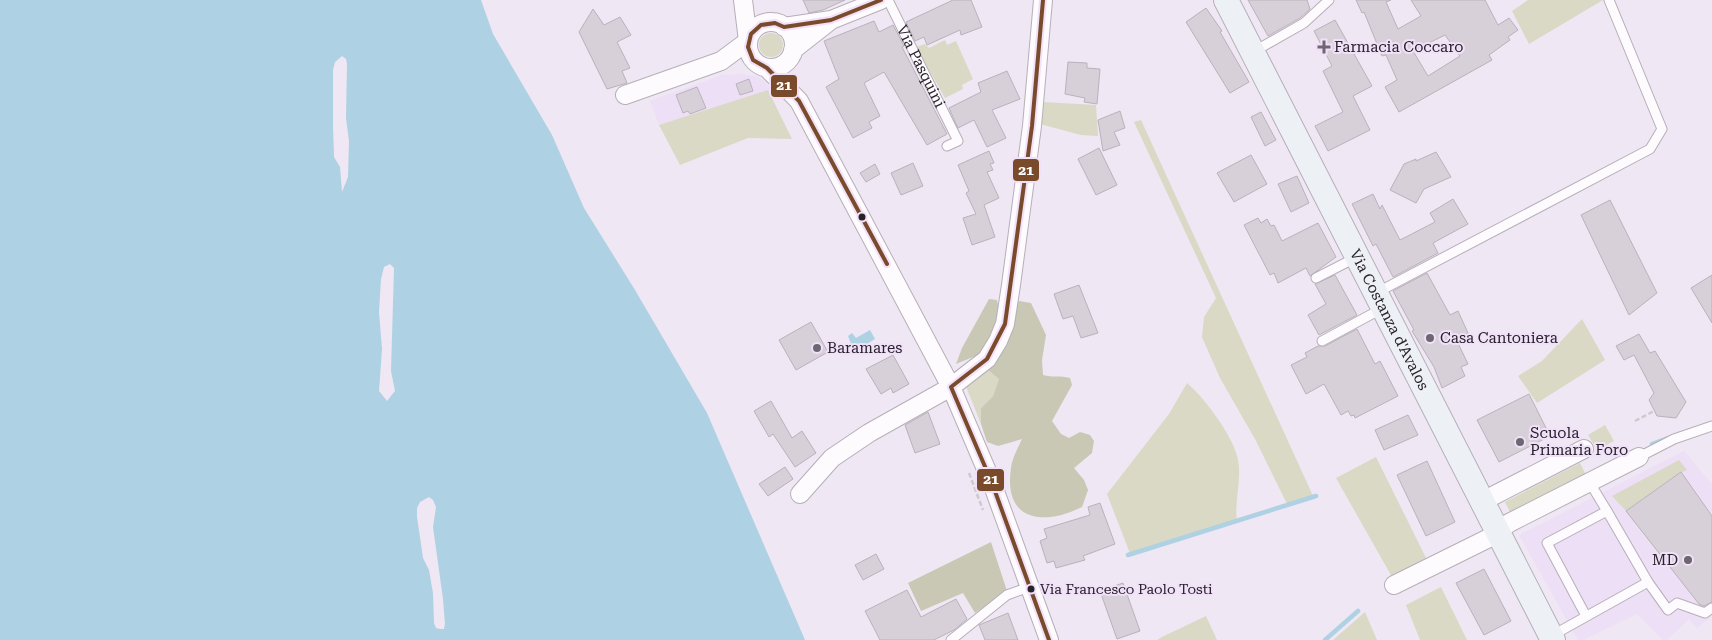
<svg xmlns="http://www.w3.org/2000/svg" width="1712" height="640" font-family="'Roboto Serif',serif">
<style>
.built{fill:#eddff5}
.green{fill:#d9d9c6}
.forest{fill:#c8c8b4}
.water{fill:#aed1e3}
.pier{fill:#efe7f3}
.lines{fill:none;stroke-linecap:round;stroke-linejoin:round}
.stream{stroke:#aed1e3;stroke-width:4.5}
.building{fill:#d8d0d9;stroke:#bab2bb;fill-rule:evenodd}
.service-casing{stroke:#b6afb9;stroke-width:11}
.minor-casing{stroke:#b6afb9;stroke-width:20}
.secondary-casing{stroke:#b6afb9;stroke-width:26}
.path{stroke:#cecacf;stroke-width:2.5;stroke-dasharray:5 2.5;stroke-linecap:butt}
.service{stroke:#fdfbfd;stroke-width:9}
.minor{stroke:#fdfbfd;stroke-width:18}
.secondary{stroke:#edf0f5;stroke-width:24}
.bus-1-casing{stroke:#f0e1f9;stroke-width:8}
.bus-1{stroke:#7a4b2a;stroke-width:4}
.poi-dot{fill:#6e6771;stroke:#f0e1f9;stroke-width:2}
.bus-dot{fill:#28222b;stroke:#f0e1f9;stroke-width:2}
.labels{text-anchor:middle;dominant-baseline:central;stroke-width:4;stroke-linejoin:round;paint-order:stroke}
.bus-label{font-size:14px;fill:#28222b;stroke:#f0e1f9;text-anchor:start}
.poi-label{font-size:15px;fill:#28222b;stroke:#f0e1f9;text-anchor:start}
.street-label{font-size:15px;fill:#28222b;stroke:#f0e1f9}
.line-badge{stroke:#f0e1f9;stroke-width:2}
.badge-label{font-size:14px;text-anchor:middle;font-weight:bold;fill:#fff}
</style>
<rect width="100%" height="100%" fill="#efe7f3"/>
<path class="built" d="M741,74L759,77L772,89L659,125L650,101L722,75Z
M1684,451L1712,484V616L1697,628L1689,619L1667,640H1663L1637,614L1583,640H1578L1519,535Z"/>
<path class="green" d="M1528,0H1603L1529,44L1512,11Z
M759 45a12 12 0 1 1 24 0a12 12 0 1 1-24 0Z
M945,40L947,45L956,41L973,79L962,85L963,89L945,98L916,47L925,44L929,48Z
M768,90L792,139L748,138L680,165L659,125Z
M1042,102L1096,105L1098,136L1081,135L1040,124Z
M1141,120L1314,498L1288,506L1255,439L1220,378L1202,337L1204,317L1216,298L1134,122Z
M1582,319L1605,360L1537,403L1518,376L1542,361Z
M987,366L999,379L993,396L981,408V424L965,384Z
M1187,383C1204,397 1234,437 1238,460C1242,480 1234,501 1237,522L1131,556L1107,494L1169,414Z
M1605,425L1614,441L1597,450L1588,435Z
M1376,457L1427,560L1392,577L1336,478Z
M1679,460L1687,470L1678,474L1626,511L1612,496Z
M1580,463L1586,475L1511,514L1505,502Z
M1441,587L1467,640H1420L1406,605Z
M1365,612L1377,640H1333Z
M1206,616L1217,640H1157L1162,637Z"/>
<path class="forest" d="M989,299L997,300L999,310L1019,301L1031,303L1046,335L1042,360L1043,375C1052,378 1060,375 1070,378L1072,385L1052,421L1061,434L1069,438L1080,432L1090,435L1094,441L1092,453L1074,468L1084,480L1088,490L1082,507C1044,526 1003,522 1011,468C1012,458 1018,448 1022,439L998,446L987,442L981,424V408L993,396L999,379L973,357L956,364L962,348Z
M991,542L1007,591L975,613L963,593L921,611L908,583Z"/>
<path class="water" d="M0,0H481L493,34L552,135L584,208L635,290L707,413L805,640H0Z
M870,330L875,339L857,350L853,349L848,336L852,333L856,338Z"/>
<path class="pier" d="M342,56L346,59L347,64L346,118L349,141L348,177L342,192L340,167L334,157L333,126V70L335,62Z
M390,264L394,268L391,371L395,391L387,401L379,391L382,349L379,312L381,279L384,267Z
M429,497L433,500L436,507L433,527L443,599L445,624L444,629H440L436,628L434,623L433,593L429,570L423,558L417,517V508L420,502Z"/>
<g class="lines">
<path class="stream" d="M1652,444L1668,438
M1128,555L1316,496
M1325,640L1358,611"/>
</g>
<path class="building" d="M803,0H845L823,10L809,13Z
M953,0H971L982,27L961,35L960,30L927,45L924,37L915,41L906,22Z
M1248,0H1307L1310,9L1300,18L1268,36Z
M1356,0H1391L1386,2L1398,29L1421,16L1411,0H1485L1498,25L1509,18L1518,30L1508,37L1510,40L1489,55L1492,60L1399,112L1385,87L1397,80L1386,55L1382,56L1364,12L1362,13ZM1445,35L1460,56L1428,76L1413,51Z
M1206,8L1222,31L1220,32L1249,82L1230,93L1186,22Z
M593,9L604,25L620,17L631,35L617,42L630,68L622,71L627,83L607,89L579,32Z
M1335,20L1372,86L1353,96L1370,130L1328,151L1315,126L1343,112L1323,71L1332,66L1314,31Z
M874,21L879,32L893,25L904,46L902,47L947,134L927,145L884,72L864,83L880,116L869,122L872,128L853,138L826,87L839,79L824,41Z
M1068,62L1087,63V68L1100,69L1097,104L1084,102L1085,98L1065,94Z
M1007,71L1020,99L992,110L1006,138L987,147L974,120L958,128L949,108L981,92L978,83Z
M749,79L753,91L740,95L736,84Z
M697,87L706,108L690,114L688,111L683,113L676,95Z
M1120,111L1125,128L1114,132L1120,145L1103,151L1098,120Z
M1261,112L1276,140L1265,146L1251,117Z
M1099,148L1117,185L1096,195L1078,159Z
M989,151L994,163L990,164L993,170L987,172L999,198L984,205L995,237L972,245L963,218L976,214L966,193L969,191L958,165Z
M1436,152L1451,177L1424,189L1416,203L1390,190L1404,164L1416,159V161Z
M1251,155L1267,184L1234,202L1217,173Z
M913,163L923,186L901,195L891,173Z
M875,164L880,174L866,182L860,173Z
M1297,176L1309,203L1291,212L1278,184Z
M1373,194L1380,209L1382,205L1400,240L1435,222L1430,213L1453,199L1468,224L1433,243L1438,253L1393,277L1376,244L1373,246L1352,204Z
M1610,200L1657,293L1629,315L1581,215Z
M1258,218L1261,223L1267,219L1271,226L1274,225L1282,241L1318,223L1336,257L1310,276L1306,268L1278,283L1274,273L1270,275L1244,225Z
M1427,273L1450,315L1458,311L1468,333L1456,339L1468,364L1461,367L1465,376L1442,388L1434,367L1412,331L1414,330L1393,291Z
M1335,275L1357,315L1319,335L1308,315L1326,304L1315,284Z
M1712,275V323L1691,288Z
M1079,285L1098,333L1081,338L1073,316L1063,319L1054,294Z
M811,322L828,352L796,370L779,340Z
M1357,329L1375,364L1380,361L1398,396L1355,418L1354,415L1351,416L1348,411L1341,415L1324,384L1306,394L1291,365L1307,357L1305,353L1318,346H1325Z
M1639,334L1650,353L1655,351L1686,402L1676,418L1657,416L1649,400L1654,393L1634,355L1624,360L1616,346Z
M893,355L909,384L893,393L891,388L881,394L866,369Z
M1529,394L1550,436L1499,462L1477,420Z
M771,401L792,438L802,431L816,453L795,467L773,434L769,437L754,411Z
M928,412L940,444L915,453L905,425Z
M1408,415L1418,435L1384,450L1375,430Z
M1427,461L1455,522L1426,536L1397,475Z
M785,467L793,479L768,496L759,484Z
M1681,472L1712,516V602L1704,606L1699,604L1626,511Z
M1100,503L1115,544L1083,556L1085,560L1056,568L1054,561L1047,563L1040,541L1047,538L1044,529L1090,515L1088,507Z
M876,554L884,569L863,580L855,565Z
M1484,569L1511,621L1484,635L1456,583Z
M1123,583L1140,631L1117,639L1100,591Z
M907,590L921,617L956,599L967,619L954,630L934,640H880L865,611Z
M1008,613L1018,640H985L979,625Z"/>
<g class="lines">
<g class="service-casing">
<g id="service">
<path id="s1" d="M888,0L958,141L947,146"/>
<path d="M1253,52L1304,23L1329,0"/>
<path d="M1316,278L1357,257"/>
<path d="M1376,293L1650,149L1662,129L1609,0"/>
<path d="M1322,341L1383,308"/>
<path d="M1639,457L1674,439L1712,426"/>
<path d="M1590,483L1607,511"/>
<path d="M1648,582L1668,610L1677,603L1705,613L1712,608"/>
<path d="M1553,635L1648,582L1607,511L1547,543L1586,616"/>
<path d="M951,640L1007,595L1029,587"/>
</g>
</g>
<g class="minor-casing">
<path id="minor" d="M743,0L748,41
M748 45a23 23 0 1 1 46 0a23 23 0 1 1-46 0Z
M784,27L831,20L881,0
M793,50L830,21
M767,68L799,101L951,387L992,483L1049,640
M625,95L721,61L748,41
M800,494L832,458L869,433L951,387L987,359L998,341L1005,324L1011,285L1032,126L1043,0
M1483,501L1584,449
M1394,585L1489,538L1509,523L1639,457"/>
</g>
<g class="secondary-casing">
<g id="secondary">
<path id="s2" d="M1226,0L1553,640"/>
</g>
</g>
<path class="path" d="M1635,421L1654,411
M969,473L983,510"/>
<use href="#service" class="service"/>
<use href="#minor" class="minor"/>
<use href="#secondary" class="secondary"/>
<g class="bus-1-casing">
<path id="bus-1" d="M881,0L831,20L784,27L775,23L761,25L751,34L748,47L753,60L767,68L799,101L887,264
M1043,0L1032,126L1005,324L987,359L951,387L992,483L1049,640"/>
</g>
<use href="#bus-1" class="bus-1"/>
</g>
<g class="poi-dot">
<path d="M1321.5 39.5h5v5h5v5h-5v5h-5v-5h-5v-5h5z"/>
<circle cx="1430" cy="338" r="5"/>
<circle cx="817" cy="348" r="5"/>
<circle cx="1520" cy="442" r="5"/>
<circle cx="1688" cy="560" r="5"/>
</g>
<g class="bus-dot">
<circle cx="862" cy="217" r="4.5"/>
<circle cx="1031" cy="589" r="4.5"/>
</g>
<g class="labels">
<g class="bus-label">
<text x="1040" y="589">Via Francesco Paolo Tosti</text>
</g>
<g class="poi-label">
<text x="1334" y="47">Farmacia Coccaro</text>
<text x="1440" y="338">Casa Cantoniera</text>
<text x="827" y="348">Baramares</text>
<text x="1530" y="433">Scuola<tspan x="1530" dy="17">Primaria Foro</tspan></text>
<text x="1678" y="560" text-anchor="end">MD</text>
</g>
<g class="street-label">
<text stroke="none"><textPath href="#s1" startOffset="74">Via Pasquini</textPath></text>
<text stroke="none"><textPath href="#s2" startOffset="359">Via Costanza d'Avalos</textPath></text>
</g>
</g>
<g class="line-badge">
<rect x="770" y="74" width="28" height="24" rx="5" fill="#7a4b2a"/>
<rect x="1012" y="158" width="28" height="24" rx="5" fill="#7a4b2a"/>
<rect x="976" y="468" width="29" height="24" rx="5" fill="#7a4b2a"/>
</g>
<g class="badge-label">
<text x="784" y="90">21</text>
<text x="1026" y="175">21</text>
<text x="991" y="484">21</text>
</g>
</svg>
